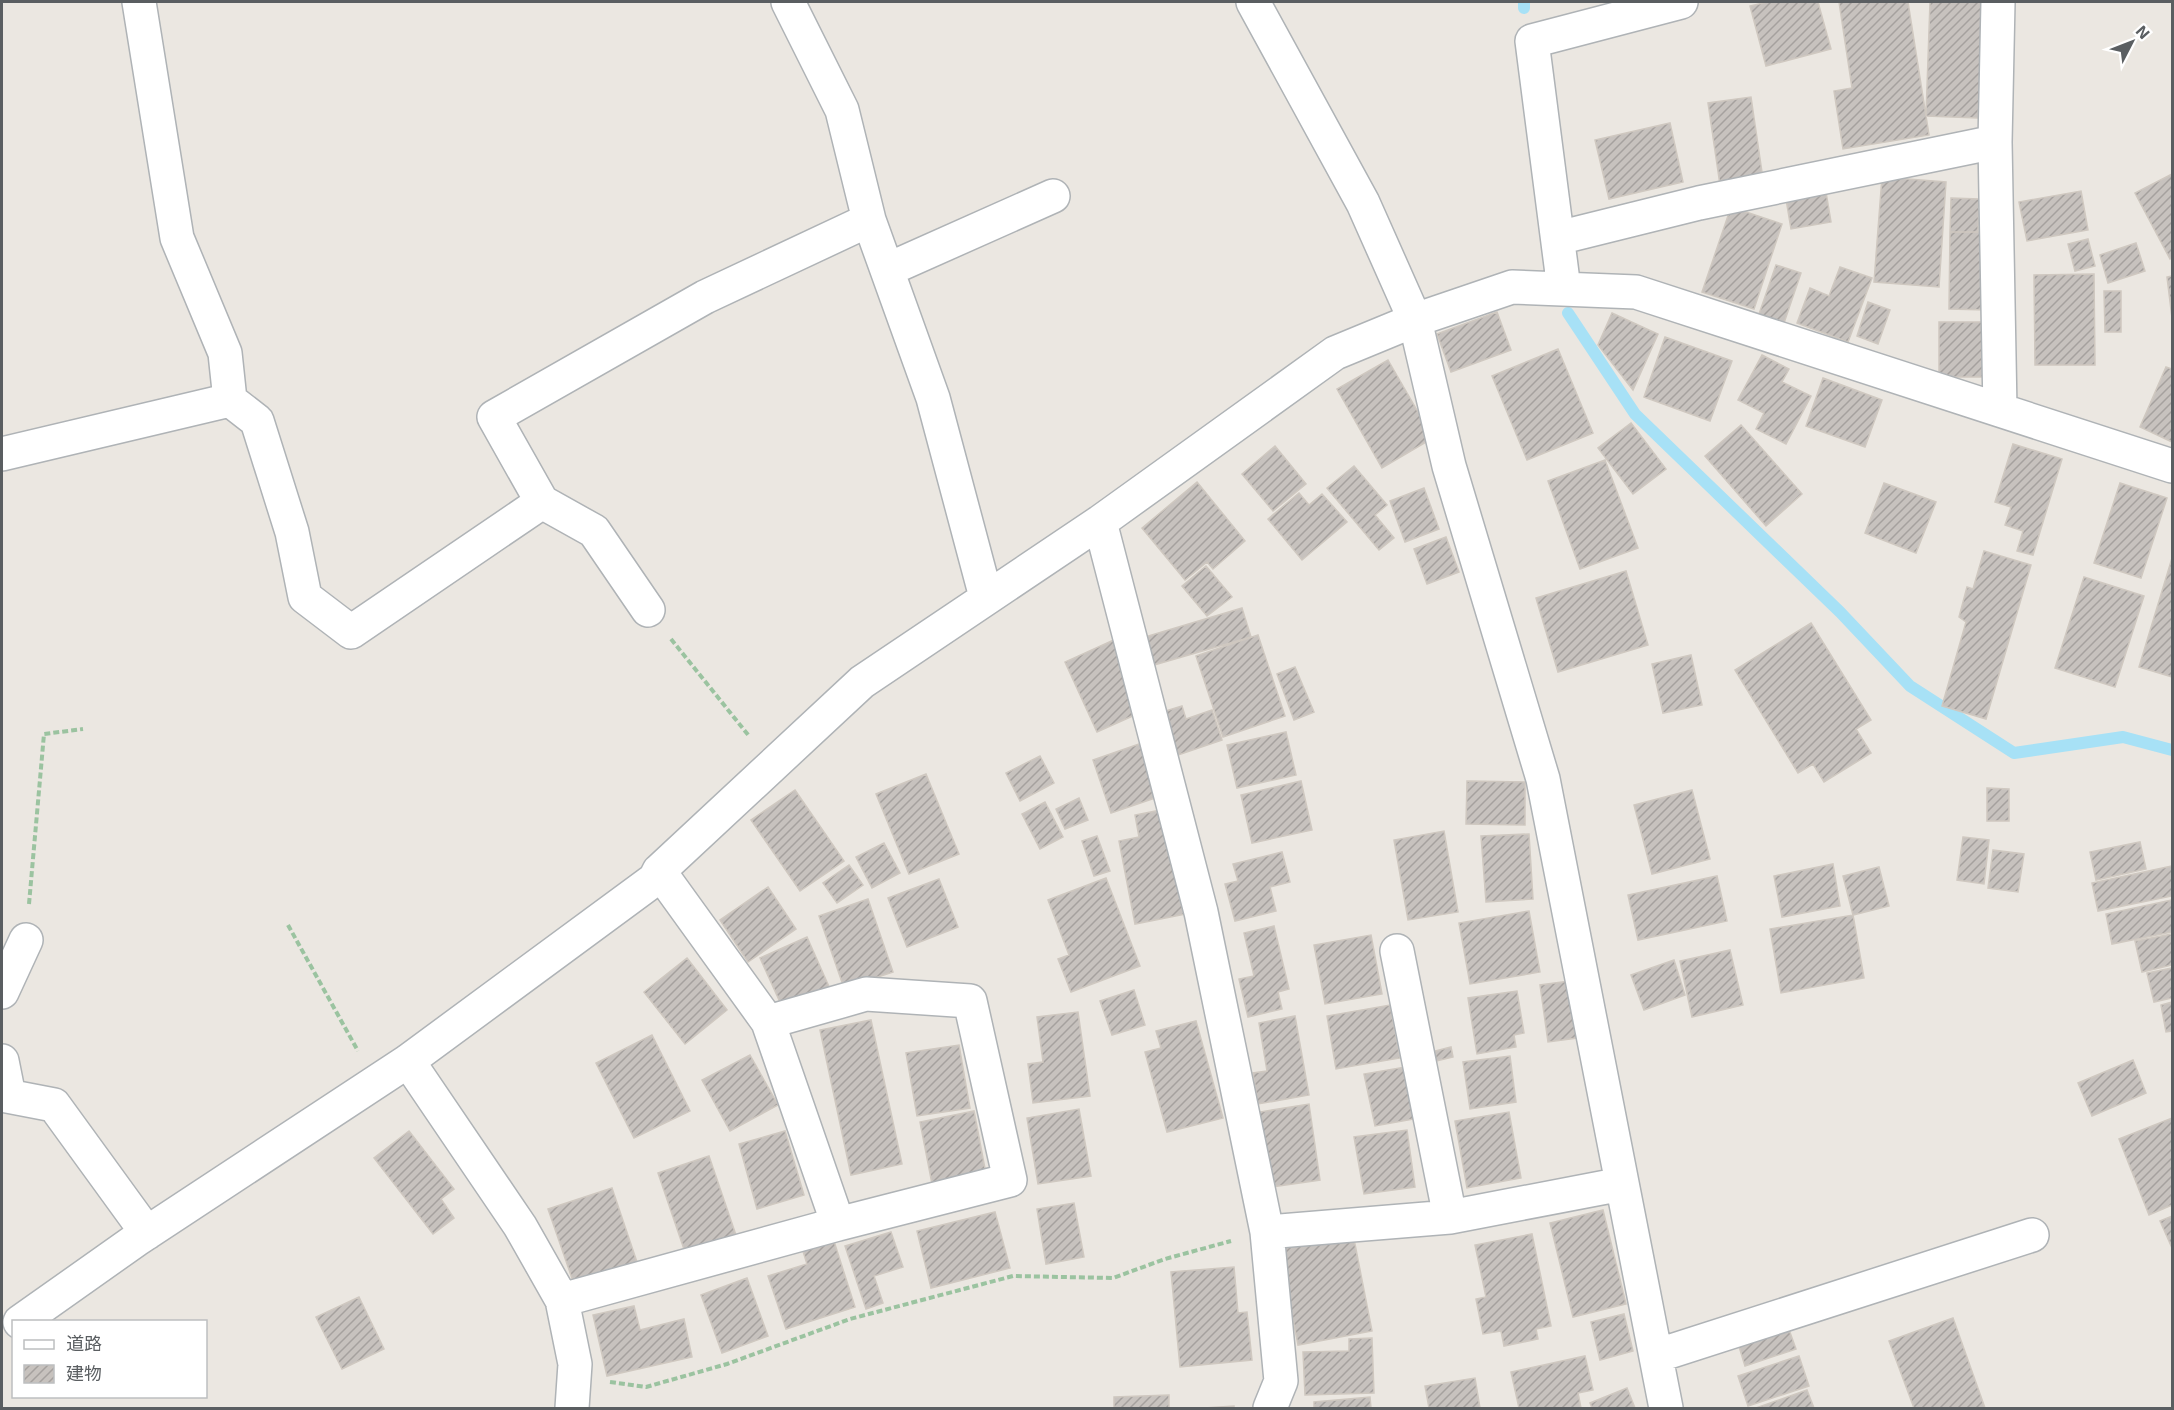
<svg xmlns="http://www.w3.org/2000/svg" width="2174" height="1410" font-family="'Exo 2','Noto Sans JP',sans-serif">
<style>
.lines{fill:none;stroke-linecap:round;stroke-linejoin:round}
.stream{stroke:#a7e1f6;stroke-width:12}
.building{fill:url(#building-hatch);stroke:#cfc8c0;stroke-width:1.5}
.minor-casing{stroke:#afb3b6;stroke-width:36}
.path{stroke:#9bc3a0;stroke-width:4;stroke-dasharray:6 3;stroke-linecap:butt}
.minor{stroke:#fff;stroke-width:33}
</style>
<defs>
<pattern id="building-hatch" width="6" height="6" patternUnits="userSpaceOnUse" patternTransform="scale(1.5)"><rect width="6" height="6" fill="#c7c2be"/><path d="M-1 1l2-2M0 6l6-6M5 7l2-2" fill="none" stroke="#a5a19e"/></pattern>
</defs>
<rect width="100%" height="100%" fill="#ebe7e1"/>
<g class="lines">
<path class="stream" d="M1524,2V8
M1568,313L1635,414L1840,612L1910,686L2014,753L2123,737L2172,750"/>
</g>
<path class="building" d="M1767,2H1818L1831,49L1766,66L1750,6Z
M1839,2H1908L1929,135L1843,149L1834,91L1852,88Z
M1930,2H1983L1978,118L1926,116Z
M1751,97L1763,179L1720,185L1708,103Z
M1670,123L1683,182L1609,199L1595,140Z
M2172,174V257L2170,259L2135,193Z
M1882,177L1946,182L1939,287L1874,282Z
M1825,186L1831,222L1791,229L1785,193Z
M2081,191L2088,230L2027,241L2019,202Z
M1951,198L1979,199L1978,232H1950Z
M1731,207L1782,224L1754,309L1702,292Z
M1950,232H1988L1987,310L1949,309Z
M2088,239L2095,266L2075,271L2068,244Z
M2136,243L2145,271L2108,283L2100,255Z
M1776,265L1801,273L1784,323L1759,314Z
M1840,267L1872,278L1848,342L1797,323L1810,288L1829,296Z
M2094,274L2095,365H2035L2034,275Z
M2172,276V318L2167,277Z
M2104,291H2121V332H2105Z
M1868,302L1890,310L1878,344L1857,336Z
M1497,312L1511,350L1451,372L1437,334Z
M1612,313L1658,334L1633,390L1598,345Z
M1939,322H1983V377H1939Z
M1665,337L1732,361L1710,421L1644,397Z
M1558,349L1593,433L1527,460L1492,376Z
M1762,355L1789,369L1782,382L1811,396L1786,444L1756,429L1764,413L1738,400Z
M1388,360L1433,438L1382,468L1337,389Z
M2166,367L2172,369V442L2140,427Z
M1823,378L1882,400L1865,447L1806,426Z
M1631,423L1666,469L1633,494L1598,448Z
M1741,425L1802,494L1766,526L1705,456Z
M2013,444L2062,459L2033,555L2017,551L2023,531L2005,525L2011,507L1995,502Z
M1275,446L1306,484L1273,511L1242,474Z
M1605,460L1638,548L1580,569L1548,481Z
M1354,466L1387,505L1375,515L1394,538L1379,550L1327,488Z
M1197,482L1245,541L1213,569L1207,562L1185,580L1142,528Z
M1884,483L1936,502L1916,553L1865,533Z
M2120,483L2167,498L2141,578L2094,563Z
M1424,488L1439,529L1405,542L1390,501Z
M1299,493L1309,505L1322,494L1347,522L1302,560L1268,519Z
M1446,537L1459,572L1427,584L1414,549Z
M1984,551L2031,565L1986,719L1942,706L1966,622L1959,617L1967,587L1973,589Z
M2172,558V677L2139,667Z
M1206,566L1232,597L1207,616L1182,586Z
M1626,571L1648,645L1558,672L1536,598Z
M2084,577L2144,596L2115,687L2055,668Z
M1242,608L1251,637L1154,665L1145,637Z
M1811,623L1871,720L1856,729L1871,753L1824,782L1813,764L1798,773L1735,670Z
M1258,635L1285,716L1223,737L1196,656Z
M1118,638L1137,682L1125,687L1137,714L1097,732L1065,662Z
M1691,655L1702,705L1663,713L1652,664Z
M1295,667L1314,712L1294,720L1277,674Z
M1182,706L1186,719L1212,710L1222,740L1172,757L1156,714Z
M1286,732L1296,775L1237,788L1227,745Z
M1142,743L1161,796L1111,813L1093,760Z
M1040,756L1054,783L1020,801L1006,773Z
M926,774L959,854L909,874L876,794Z
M1301,781L1312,830L1252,843L1241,795Z
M1467,781L1525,782V825L1466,824Z
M1987,788L2009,789V821H1987Z
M795,790L844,861L800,891L751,820Z
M1692,790L1710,859L1652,874L1634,805Z
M1079,798L1088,820L1065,829L1056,809Z
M1045,802L1063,837L1040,849L1022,814Z
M1166,809L1186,914L1135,924L1119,841L1139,837L1135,815Z
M1444,831L1458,912L1408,920L1394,840Z
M1529,834L1533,899L1486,902L1481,836Z
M1097,836L1110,871L1094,876L1082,841Z
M1963,837L1989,840L1984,884L1957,880Z
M2140,842L2146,869L2096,880L2090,852Z
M884,843L900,873L872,888L856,857Z
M1993,850L2024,854L2018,892L1988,888Z
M1282,852L1290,882L1270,887L1276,911L1235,921L1225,884L1238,881L1233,864Z
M1833,864L1840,906L1782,917L1774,876Z
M849,865L863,885L837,903L823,883Z
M2172,866V896L2098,911L2092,883Z
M1879,867L1889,906L1853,915L1843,876Z
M1717,876L1727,921L1638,940L1628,895Z
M1106,878L1140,966L1071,992L1058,959L1069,955L1048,900Z
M939,879L958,927L907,947L888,898Z
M768,887L796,929L748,962L720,920Z
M868,899L893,972L844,988L819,916Z
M2172,900V932L2112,944L2106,914Z
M1529,911L1540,972L1470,984L1459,923Z
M1853,915L1864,978L1781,993L1770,929Z
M1274,926L1289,989L1278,992L1282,1009L1248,1017L1239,979L1254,976L1244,933Z
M2172,934V965L2142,972L2135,941Z
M1371,935L1382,994L1325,1004L1314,945Z
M807,937L831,991L784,1011L760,958Z
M1730,950L1743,1005L1692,1017L1680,961Z
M687,958L727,1010L685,1044L644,992Z
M1674,960L1685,995L1644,1010L1631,975Z
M2172,968V998L2154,1002L2147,973Z
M1569,981L1577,1038L1548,1042L1540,985Z
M1134,990L1145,1025L1112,1035L1100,1001Z
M1517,991L1524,1033L1514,1035L1516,1047L1477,1054L1468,998Z
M2172,1002V1031L2166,1032L2161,1005Z
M1390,1005L1400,1058L1336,1069L1327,1016Z
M1078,1012L1090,1096L1033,1103L1028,1064L1043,1062L1037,1017Z
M1295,1016L1309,1095L1258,1104L1253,1073L1267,1071L1259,1023Z
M871,1020L902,1164L851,1175L820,1030Z
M1196,1021L1223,1118L1167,1132L1145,1052L1161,1048L1156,1031Z
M652,1035L690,1111L634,1138L596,1063Z
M959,1045L970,1108L917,1116L906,1053Z
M1451,1047L1453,1057L1436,1061L1435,1051Z
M750,1055L778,1105L730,1131L702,1080Z
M1510,1056L1516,1102L1470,1109L1463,1062Z
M2133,1060L2146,1093L2092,1116L2078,1083Z
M1405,1067L1414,1119L1375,1126L1364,1074Z
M1309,1104L1320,1180L1265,1188L1254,1113Z
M1079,1109L1091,1176L1038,1184L1027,1118Z
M974,1111L986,1174L932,1184L920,1122Z
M1509,1112L1521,1178L1467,1188L1455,1121Z
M2172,1118V1205L2149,1215L2119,1139Z
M1407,1130L1415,1187L1364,1194L1354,1137Z
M409,1131L454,1189L441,1199L454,1218L433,1234L374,1158Z
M785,1131L804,1195L757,1209L739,1144Z
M709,1156L738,1241L687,1258L658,1173Z
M612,1188L638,1265L575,1287L548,1209Z
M1074,1203L1084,1257L1046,1264L1037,1209Z
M1603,1210L1626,1304L1573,1317L1550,1223Z
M995,1212L1010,1268L931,1288L917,1231Z
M2172,1216V1248L2160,1221Z
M891,1232L903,1267L874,1276L883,1303L866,1309L845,1246Z
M1353,1234L1372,1331L1298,1345L1279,1248Z
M1532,1234L1551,1326L1536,1329L1538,1339L1504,1346L1501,1331L1483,1334L1476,1299L1486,1297L1475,1245Z
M833,1238L855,1307L786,1329L768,1276L807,1264L802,1248Z
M1234,1267L1238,1313L1247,1312L1252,1360L1180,1367L1171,1272Z
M747,1278L768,1336L722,1353L701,1295Z
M359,1297L384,1349L342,1369L316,1317Z
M634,1306L640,1330L684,1319L692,1357L607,1376L593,1315Z
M1624,1314L1633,1351L1600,1360L1591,1322Z
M1953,1318L1985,1408H1914L1889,1341Z
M1787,1324L1796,1349L1745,1366L1737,1340Z
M1372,1338L1374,1393L1305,1395L1303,1352L1349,1351V1339Z
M1585,1356L1593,1390L1578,1393L1581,1408H1519L1511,1372Z
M1799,1356L1809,1386L1748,1406L1738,1376Z
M1475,1378L1480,1408H1429L1425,1386Z
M1627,1388L1635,1408H1592L1590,1403Z
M1807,1390L1814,1408H1756Z
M1169,1395V1408H1114V1397Z
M1370,1397L1371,1408H1314V1402Z
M1234,1406V1408H1204Z"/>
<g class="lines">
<g class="minor-casing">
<path id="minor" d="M139,2L177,238L225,353L230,400L257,421L292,532L305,597L351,632L542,502L494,417L705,297L869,220
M788,2L842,110L869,220L933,398L986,597
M1253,2L1363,203L1415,320L1449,466L1543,779L1666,1408
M1998,2L1995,142L2000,410
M1558,238L1699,203L1995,142
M887,270L1053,196
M1564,289L1532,41L1681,2
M2,454L230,400
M542,502L594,531L648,610
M1100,522L1201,912L1267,1232L1281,1381L1270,1408
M659,871L768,1022L838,1224L1010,1180L970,1001L866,994L768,1022
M1397,951L1450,1217
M2,992L26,940
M2,1061L9,1096
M408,1061L520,1226L562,1300L575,1364L572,1408
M2,1095L54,1105L147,1233
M1267,1232L1450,1217L1622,1184
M562,1300L838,1224
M20,1322L136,1240L408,1061L655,879L659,871L862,682L1100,522L1335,353L1415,320L1512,287L1636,292L2172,466
M1656,1356L2032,1235"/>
</g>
<path class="path" d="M671,639L749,736
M29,904L44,734L83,729
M288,925L358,1051
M610,1382L646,1387L727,1364L850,1319L1013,1276L1113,1278L1165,1259L1231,1241"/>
<use href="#minor" class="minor"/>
</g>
<rect width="2174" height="1410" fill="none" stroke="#5a5e61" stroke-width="6"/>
<rect x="12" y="1320" width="195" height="78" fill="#ffffff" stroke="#bdbfc0" stroke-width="1.5"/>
<rect x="24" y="1340" width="30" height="9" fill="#ffffff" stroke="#bdbfc0" stroke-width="1.5"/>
<text x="66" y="1350" font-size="18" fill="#5a5e61">道路</text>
<rect x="24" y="1365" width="30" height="18" fill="url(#building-hatch)" stroke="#bdbfc0" stroke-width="1.5"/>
<text x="66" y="1380" font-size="18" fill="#5a5e61">建物</text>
<g transform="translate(2132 42) rotate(48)" stroke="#ffffff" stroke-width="4.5" paint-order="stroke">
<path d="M0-4.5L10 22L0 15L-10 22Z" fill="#5a5e61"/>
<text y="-9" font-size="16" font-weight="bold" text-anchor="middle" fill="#5a5e61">N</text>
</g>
</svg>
